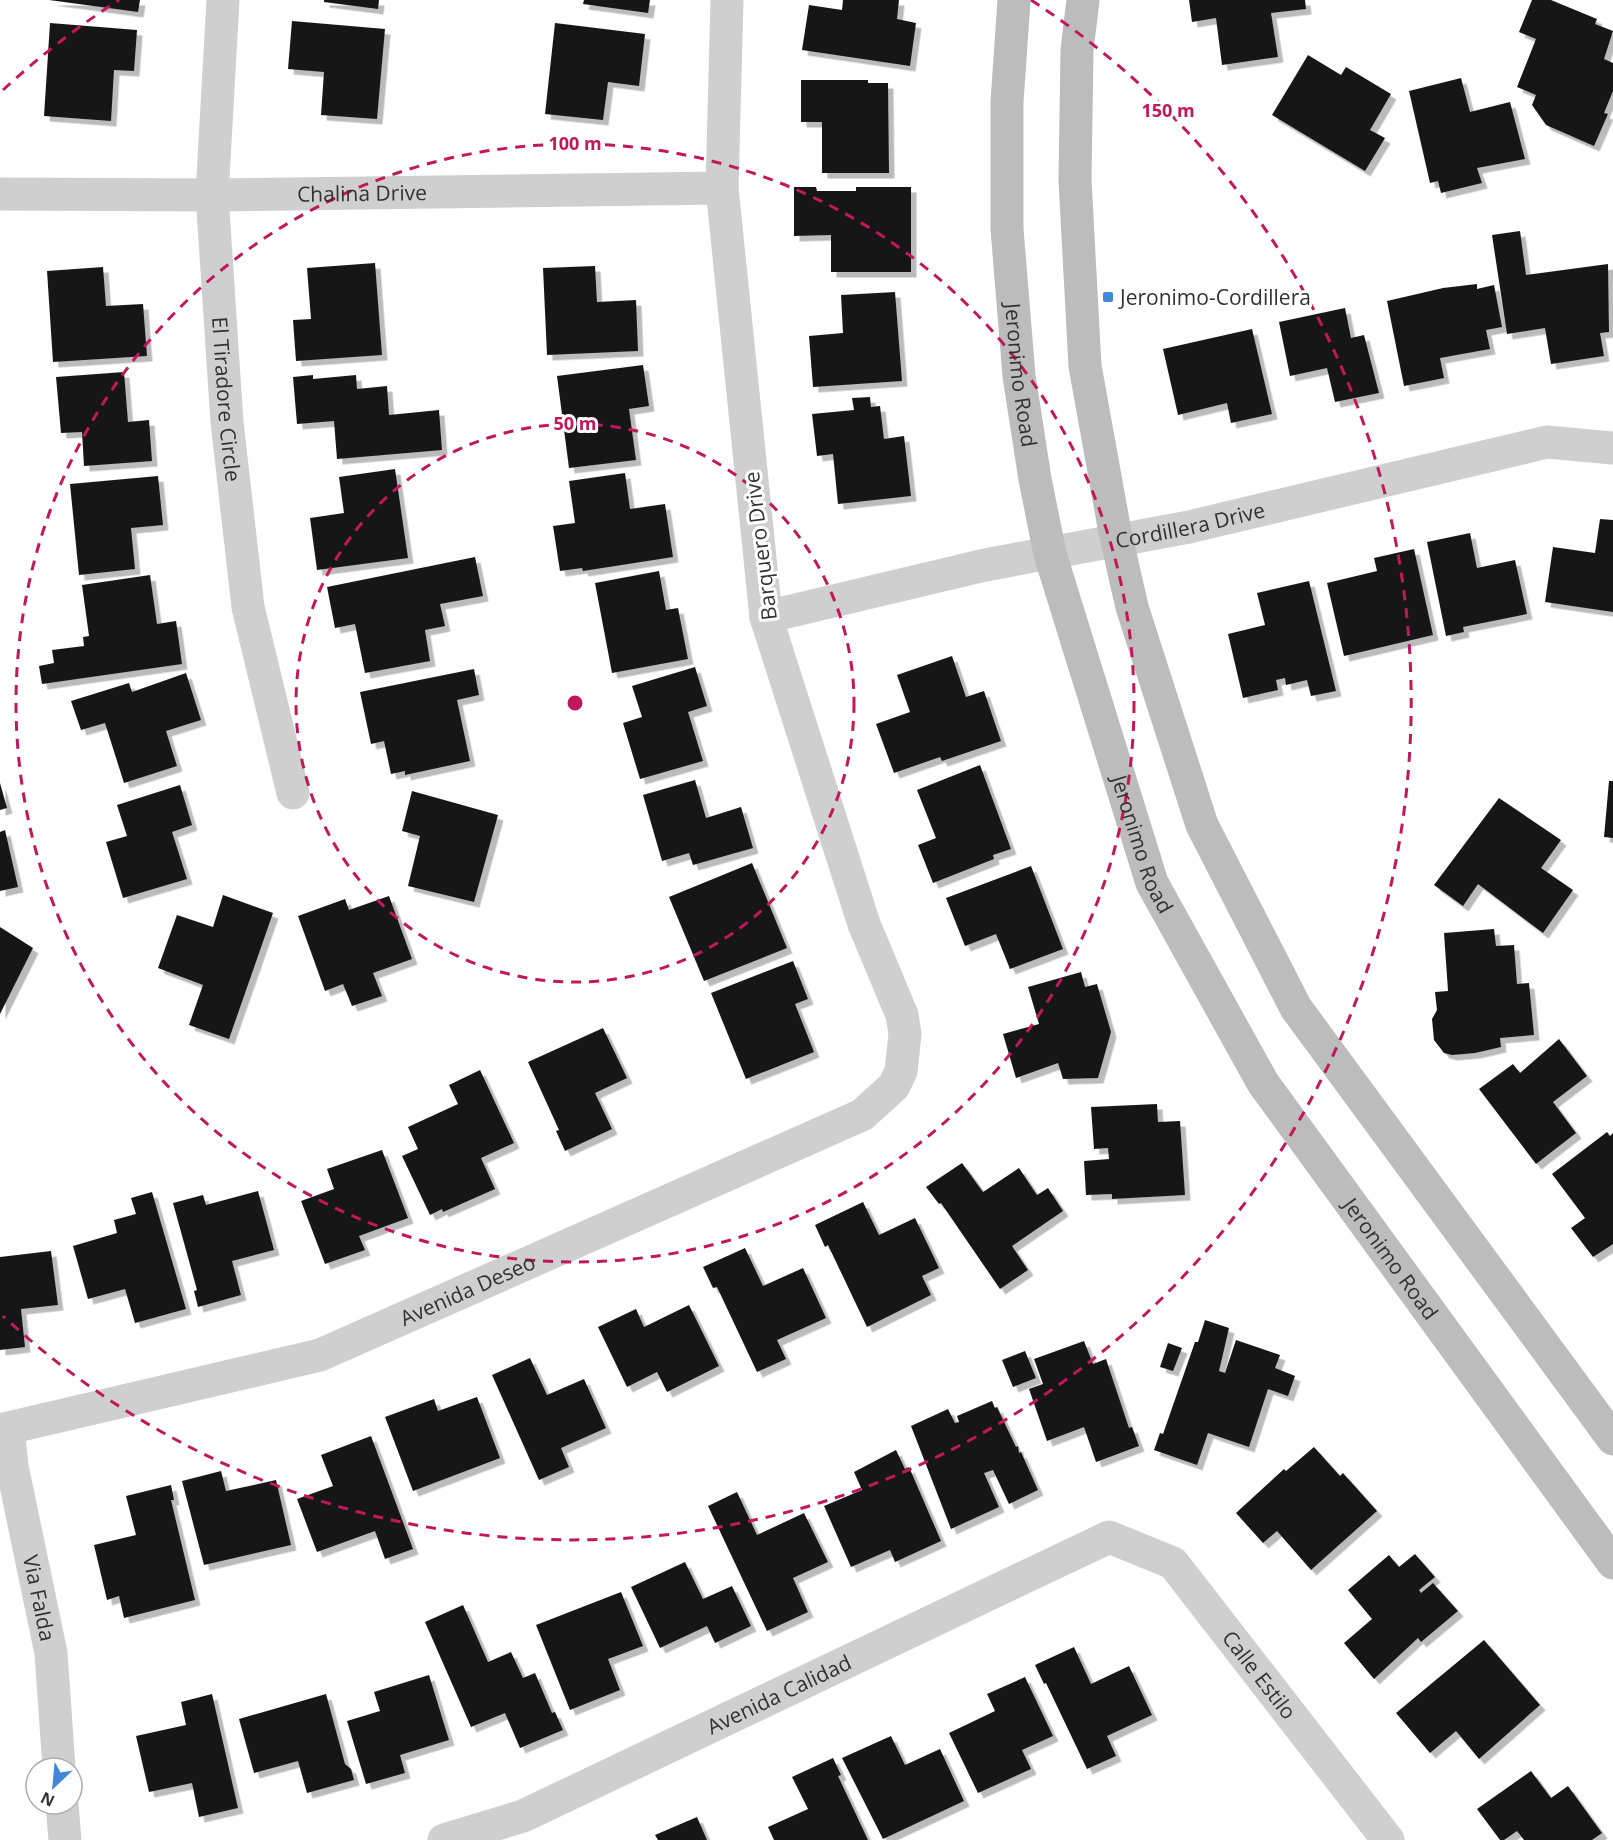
<svg xmlns="http://www.w3.org/2000/svg" width="1613" height="1840" font-family="'Open Sans',sans-serif">
<style>
.building{fill:#191919;filter:url(#shadow)}
.lines{fill:none;stroke-linecap:round;stroke-linejoin:round}
.minor{stroke:#cfcfcf;stroke-width:33}
.tertiary{stroke:#cfcfcf;stroke-width:33}
.secondary{stroke:#bcbcbc;stroke-width:33}
.ring{fill:none;stroke:#c2185b;stroke-width:3;stroke-dasharray:10 8}
.poi-dot{fill:#4387d9;stroke:#fff;stroke-width:2}
.labels{text-anchor:middle;dominant-baseline:central;stroke-width:6;stroke-linejoin:round;paint-order:stroke}
.street-label{font-size:21px;fill:#323232;stroke:#fff}
.poi-label{font-size:21px;fill:#323232;stroke:#fff;text-anchor:start}
.centre{fill:#c2185b;stroke:#fff;stroke-width:3}
.ring-label{font-size:18px;text-anchor:middle;font-weight:bold;fill:#c2185b;stroke:#fff;stroke-width:6;stroke-linejoin:round;paint-order:stroke}
</style>
<defs>
<filter id="shadow"><feDropShadow dx="5.5" dy="5.5" stdDeviation="0" flood-color="#0004"/></filter>
</defs>
<rect width="100%" height="100%" fill="#fff"/>
<path class="building" d="M49,0H140L138,12Z
M324,0H379L378,9L324,2Z
M584,0H650L648,13L583,4Z
M843,0H899L897,19L916,23L910,66L802,50L809,5L842,10Z
M1189,0H1305L1306,9L1271,13L1278,57L1222,65L1216,18L1192,22Z
M1532,0H1551L1597,19L1595,24L1613,31L1604,59L1613,63V91L1604,113L1608,114L1594,146L1546,125L1532,105L1536,95L1517,87L1536,39L1519,32Z
M292,21L385,29L377,119L321,115L324,72L288,69Z
M50,23L137,30L134,71L114,70L111,121L44,116Z
M555,23L645,34L639,86L608,82L603,120L545,114Z
M1308,55L1341,75L1346,67L1391,94L1370,130L1385,138L1365,171L1272,115Z
M1461,78L1470,112L1510,102L1525,159L1477,168L1482,183L1441,193L1438,181L1430,183L1409,91Z
M801,80H868V83H888L889,173H822V122H801Z
M794,187H816L817,191H856V187H911V272H831V235L794,236Z
M1520,231L1526,275L1608,264L1609,332L1600,333L1604,356L1551,364L1545,328L1507,334L1492,235Z
M375,263L382,355L296,361L293,320L311,319L307,268Z
M595,266L597,302L636,300L638,351L547,355L543,268Z
M103,267L106,306L143,304L147,356L53,362L47,271Z
M1477,284V289L1494,285L1502,327L1486,330L1490,349L1440,358L1444,378L1404,386L1387,301L1443,288Z
M895,292L902,381L813,387L809,336L843,333L841,295Z
M1345,308L1351,338L1364,335L1379,393L1335,402L1327,368L1290,376L1279,322Z
M1252,329L1272,414L1231,423L1227,403L1178,415L1163,349Z
M643,365L649,406L629,409L636,460L569,468L557,376Z
M124,372L128,422L149,420L152,461L84,466L82,432L61,433L56,377Z
M313,375V379L356,375L357,389L387,386L389,415L439,410L442,450L337,459L334,421L297,424L293,377Z
M870,397L871,407L880,406L884,439L904,436L911,496L838,504L833,454L817,456L812,414L854,410L852,398Z
M395,469L408,558L317,570L310,518L344,513L339,477Z
M625,473L630,509L665,504L673,557L583,571L582,568L560,571L553,526L575,523L569,481Z
M158,476L163,525L131,528L135,569L79,575L70,484Z
M1600,519L1613,520V612L1545,602L1553,547L1595,553Z
M1470,533L1477,568L1515,560L1527,614L1463,627L1464,632L1446,636L1427,542Z
M1414,549L1433,635L1344,656L1327,583L1377,571L1374,558Z
M475,557L483,596L440,604L445,626L425,630L430,661L365,673L355,624L335,628L327,587Z
M659,571L666,610L678,608L688,659L612,673L595,583Z
M150,575L157,624L176,621L182,664L42,684L39,666L54,663L52,650L84,646L83,637L89,636L82,585Z
M1309,581L1336,691L1311,696L1307,680L1286,685L1285,678L1276,680L1278,690L1243,698L1228,634L1265,625L1257,593Z
M952,656L966,697L984,691L1001,741L942,761L940,757L894,773L876,724L910,712L897,675Z
M695,667L707,706L688,712L703,761L640,779L623,723L642,717L632,686Z
M474,669L479,695L457,700L470,761L405,775V771L391,774L384,741L371,744L360,692Z
M186,673L201,720L166,731L177,766L124,783L105,723L81,730L71,701L129,683L132,692Z
M980,765L1011,849L993,855L994,859L933,883L918,845L936,838L917,790Z
M695,780L706,818L741,807L753,848L693,865L689,853L662,861L643,795Z
M1609,781H1613V838L1604,837Z
M0,783L7,808L0,810Z
M180,785L192,825L172,832L187,879L123,898L106,842L127,836L117,805Z
M412,791L498,815L474,902L408,886L420,836L402,831Z
M1499,798L1561,840L1541,868L1573,890L1543,933L1478,884L1463,906L1434,885Z
M5,830L18,887L0,891V832Z
M752,863L787,948L704,981L669,897Z
M1031,866L1063,949L1010,969L996,934L965,946L946,898Z
M223,895L273,913L229,1039L189,1025L203,985L158,968L177,915L213,927Z
M389,896L412,959L373,973L382,996L352,1006L343,984L325,991L298,916L345,899L349,910Z
M0,927L33,948L0,1014Z
M1494,929L1496,946L1514,945L1517,984L1529,983L1534,1035L1500,1038L1501,1047L1475,1053L1452,1055L1444,1053L1434,1040L1432,1019L1437,1010L1435,992L1448,991L1444,933Z
M793,961L808,999L795,1004L814,1052L746,1079L711,993Z
M1081,972L1085,987L1097,984L1111,1032L1098,1078L1063,1079L1058,1063L1016,1078L1003,1034L1039,1024L1028,987Z
M603,1028L627,1078L595,1093L612,1129L565,1151L556,1131L559,1130L528,1062Z
M1559,1039L1587,1076L1553,1102L1576,1133L1536,1164L1479,1089L1513,1064L1520,1073Z
M480,1070L514,1143L481,1158L495,1189L443,1212L442,1209L430,1215L402,1156L418,1149L408,1127L458,1104L449,1085Z
M1157,1104L1158,1122L1180,1121L1185,1195L1112,1199V1194L1086,1195L1084,1161L1109,1159L1108,1148L1094,1149L1091,1107Z
M1607,1132L1610,1136L1613,1133V1244L1593,1257L1571,1228L1585,1218L1552,1174Z
M382,1150L408,1218L359,1236L365,1250L325,1264L301,1201L334,1189L327,1169Z
M962,1163L983,1192L1019,1168L1037,1195L1048,1188L1063,1211L1012,1246L1028,1270L1000,1289L941,1203L939,1204L926,1187Z
M258,1191L274,1250L232,1261L241,1295L198,1307L194,1291L197,1290L173,1203L203,1195L206,1205Z
M152,1192L186,1309L135,1323L125,1289L88,1299L73,1246L117,1233L114,1220L136,1214L131,1198Z
M863,1202L879,1235L915,1218L939,1268L922,1276L931,1295L867,1327L828,1245L825,1247L815,1225Z
M745,1248L763,1286L803,1268L826,1318L777,1340L786,1359L757,1372L717,1287L713,1288L703,1267Z
M51,1251L58,1305L21,1309L25,1347L0,1350V1257Z
M689,1305L719,1366L667,1392L657,1372L627,1387L598,1327L636,1309L644,1327Z
M1205,1320L1229,1328L1219,1371L1225,1373L1236,1340L1280,1355L1275,1368L1295,1376L1288,1396L1268,1389L1249,1447L1208,1433L1197,1465L1154,1450L1160,1433L1163,1434L1195,1342H1198Z
M1084,1341L1093,1364L1106,1359L1129,1428L1132,1427L1139,1446L1096,1462L1084,1427L1047,1441L1029,1389L1043,1384L1034,1359Z
M1168,1343L1182,1348L1173,1371L1160,1367Z
M1025,1351L1036,1378L1013,1387L1002,1360Z
M530,1358L547,1395L584,1379L606,1428L561,1448L569,1467L539,1480L492,1375Z
M477,1397L500,1458L413,1491L385,1417L434,1399L438,1411Z
M992,1401L995,1408L997,1407L1016,1447L1018,1446L1019,1453L1021,1452L1038,1490L1009,1504L993,1470L984,1473L999,1507L951,1529L911,1426L948,1409L955,1423L959,1422L957,1416Z
M371,1436L413,1549L385,1559L375,1531L317,1552L297,1499L333,1486L321,1455Z
M1314,1447L1340,1476L1343,1473L1377,1511L1311,1570L1277,1531L1263,1543L1236,1513L1284,1469L1286,1471Z
M896,1450L905,1469L909,1467L941,1541L895,1562L890,1550L851,1567L824,1506L862,1490L854,1472Z
M221,1471L226,1491L276,1480L291,1545L204,1565L182,1481Z
M171,1485L174,1500H171L195,1600L124,1618L119,1596L107,1600L94,1545L136,1535L126,1496Z
M737,1492L757,1535L804,1513L828,1562L793,1578L808,1612L767,1631L708,1506Z
M1415,1554L1435,1577L1419,1590L1421,1593L1433,1583L1458,1611L1421,1642L1418,1638L1374,1679L1344,1643L1372,1619L1348,1590L1389,1555L1399,1567Z
M685,1562L703,1599L732,1586L751,1626L715,1643L707,1626L660,1648L631,1587Z
M621,1592L643,1646L608,1659L620,1690L570,1710L536,1625Z
M463,1605L488,1662L511,1652L523,1678L535,1673L552,1713L555,1712L563,1730L520,1748L505,1713L471,1727L425,1622Z
M1484,1640L1540,1705L1479,1759L1456,1731L1430,1753L1396,1713Z
M1074,1647L1091,1684L1129,1666L1152,1715L1107,1736L1116,1756L1087,1769L1046,1683L1044,1684L1035,1665Z
M429,1675L449,1740L400,1755L405,1773L366,1784L347,1721L380,1711L374,1692Z
M1025,1677L1053,1736L1022,1750L1031,1769L978,1793L949,1733L995,1711L987,1694Z
M212,1694L238,1808L199,1817L192,1783L149,1792L136,1736L186,1725L181,1702Z
M326,1694L345,1764L351,1769L354,1780L307,1793L298,1761L254,1773L239,1719Z
M891,1736L905,1765L940,1749L964,1801L883,1839L842,1758Z
M833,1758L841,1775L838,1776L868,1840H774L768,1827L808,1809L792,1777Z
M1531,1771L1551,1798L1568,1786L1602,1833L1592,1840H1524L1517,1831L1504,1840H1500L1477,1809Z
M697,1817L707,1840H658L655,1835Z"/>
<g class="lines">
<g class="minor">
<path id="s1" d="M223,0L212,195L227,422L248,607L293,793"/>
<path id="s2" d="M0,194L212,195L722,188"/>
<path id="s3" d="M8,1429L12,1466L51,1653L59,1768"/>
<path id="s4" d="M0,1430L320,1355L862,1115L894,1086L901,1071L905,1034L902,1015L864,924L766,617L722,188L727,0"/>
<path d="M62,1804L65,1840"/>
<path id="s5" d="M444,1840L523,1816L1109,1537L1173,1563L1388,1840"/>
</g>
<path class="tertiary" id="s6" d="M766,617L985,565L1189,527L1547,442L1613,448"/>
<g class="secondary">
<path id="s7" d="M1014,0L1007,102V229L1019,376L1035,479L1050,554L1152,883L1263,1083L1613,1563"/>
<path d="M1083,0L1077,50L1075,180L1085,366L1115,532L1132,607L1202,825L1296,1008L1613,1439"/>
</g>
</g>
<g class="ring">
<circle cx="575" cy="703" r="279"/>
<circle cx="575" cy="703" r="559"/>
<path d="M3 90A838 838 0 0 1 119 0M1031 0A838 838 0 1 1 3 1316"/>
</g>
<rect class="poi-dot" x="1102" y="291" width="12" height="12" rx="3"/>
<g class="labels">
<g class="street-label">
<text stroke="none"><textPath href="#s2" startOffset="362">Chalina Drive</textPath></text>
<text stroke="none"><textPath href="#s7" startOffset="376">Jeronimo Road</textPath></text>
<text stroke="none"><textPath href="#s1" startOffset="400">El Tiradore Circle</textPath></text>
<text stroke="none"><textPath href="#s6" startOffset="434">Cordillera Drive</textPath></text>
<text transform="translate(760 546) rotate(-97)">Barquero Drive</text>
<text stroke="none"><textPath href="#s7" startOffset="862">Jeronimo Road</textPath></text>
<text stroke="none"><textPath href="#s7" startOffset="1348">Jeronimo Road</textPath></text>
<text stroke="none"><textPath href="#s4" startOffset="490">Avenida Deseo</textPath></text>
<text stroke="none"><textPath href="#s3" startOffset="172">Via Falda</textPath></text>
<text stroke="none"><textPath href="#s5" startOffset="942">Calle Estilo</textPath></text>
<text stroke="none"><textPath href="#s5" startOffset="366">Avenida Calidad</textPath></text>
</g>
<g class="poi-label">
<text x="1120" y="297">Jeronimo-Cordillera</text>
</g>
</g>
<circle cx="575" cy="703" r="9" class="centre"/>
<g class="ring-label">
<text x="1168" y="117">150 m</text>
<text x="575" y="150">100 m</text>
<text x="575" y="430">50 m</text>
</g>
<g transform="translate(54 1786) rotate(206)"><circle r="28" fill="#ffffff" stroke="#adadad" stroke-width="1.5"/>
<path d="M0-4.5L10 22L0 15L-10 22Z" fill="#4387d9"/>
<text y="-9" font-size="16" font-weight="bold" text-anchor="middle" fill="#323232">N</text>
</g>
</svg>
